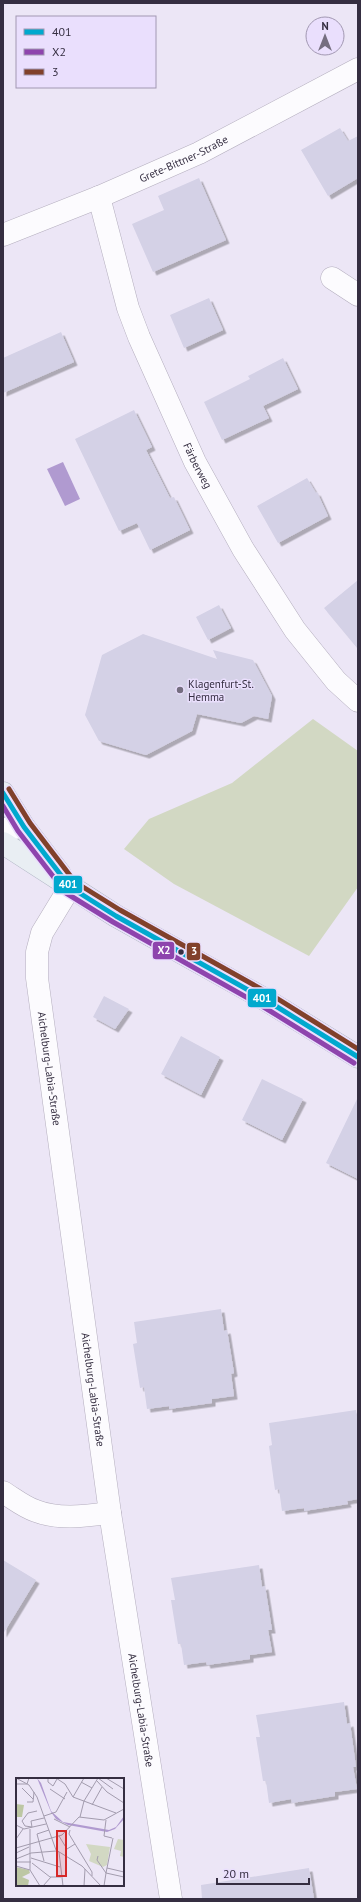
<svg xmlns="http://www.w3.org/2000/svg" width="361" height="1902" font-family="'PT Sans',sans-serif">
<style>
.green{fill:#d2d8c3}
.water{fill:#b09ad0}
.building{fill:#d4d1e6;filter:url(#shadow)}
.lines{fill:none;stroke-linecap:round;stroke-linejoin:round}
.minor-casing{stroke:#b4aebe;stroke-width:23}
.major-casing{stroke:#b0b5c4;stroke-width:23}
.minor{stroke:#fcfbfe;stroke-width:22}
.major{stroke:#e9eef3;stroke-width:22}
.bus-1-casing{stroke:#eadffd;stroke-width:8}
.bus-2-casing{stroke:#eadffd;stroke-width:8}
.bus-3-casing{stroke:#eadffd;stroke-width:8}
.bus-1{stroke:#00a9ce;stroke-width:5}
.bus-2{stroke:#8e44ad;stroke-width:5}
.bus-3{stroke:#81412b;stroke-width:5}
.poi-dot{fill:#756e80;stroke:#eadffd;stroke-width:1.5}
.bus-dot{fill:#352e41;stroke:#eadffd;stroke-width:1.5}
.labels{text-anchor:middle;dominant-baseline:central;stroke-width:3;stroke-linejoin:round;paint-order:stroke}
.street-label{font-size:11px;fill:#352e41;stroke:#eadffd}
.poi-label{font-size:11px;fill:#352e41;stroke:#eadffd;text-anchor:start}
.inset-road{fill:none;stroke:#a39cae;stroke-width:1}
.view{fill:#d62828;fill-opacity:0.15;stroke:#d62828;stroke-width:2}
.inset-edge{fill:none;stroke:#352e41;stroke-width:2}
.line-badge{stroke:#eadffd;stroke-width:1.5}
.badge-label{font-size:11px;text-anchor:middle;font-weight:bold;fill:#fff}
</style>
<defs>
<filter id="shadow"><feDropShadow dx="3.5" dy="3.5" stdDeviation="0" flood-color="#0004"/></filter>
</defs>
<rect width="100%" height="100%" fill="#ece6f6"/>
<path class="green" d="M313,719L358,751V887L309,956L174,884L124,849L149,819L232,783Z"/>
<path class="water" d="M63,462L80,499L65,506L47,469Z"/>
<path class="building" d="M340,128L348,141L358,136V178L328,196L301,150Z
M199,178L226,240L153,272L132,224L164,210L158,196Z
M209,298L223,330L184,348L170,315Z
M61,332L74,362L3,393V358Z
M283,358L298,389L263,406L269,418L222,440L204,402L250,379L248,376Z
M134,410L152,447L146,450L170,498L174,497L190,530L150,550L137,523L119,531L75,439Z
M307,478L316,493L317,492L328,516L278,543L257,506Z
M358,580V649L324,608Z
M219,605L231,628L208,640L196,617Z
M143,634L217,659L213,650L253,660L272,696L268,719L254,716L241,723L197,714L192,731L146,755L99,741L85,715L102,655Z
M104,996L129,1009L115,1029L93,1017Z
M181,1036L220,1057L201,1095L161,1074Z
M262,1079L303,1099L282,1140L242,1120Z
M358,1097V1179L326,1163Z
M221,1309L224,1331L227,1330L234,1373L231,1374L234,1396L212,1399V1403L169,1409V1406L147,1409L144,1387L140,1388L133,1344L137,1343L134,1322Z
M356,1410L358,1422V1499L347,1501L348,1504L304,1511V1508L282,1511L279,1489L275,1490L269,1446L272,1445L269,1423Z
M3,1560L36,1580L3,1634Z
M259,1565L262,1587L265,1586L272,1630H268L272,1652L250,1655V1659L207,1665L206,1662L184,1665L181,1644H178L171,1600H175L171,1578Z
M344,1702L347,1724L350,1723L356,1767H353L357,1789L335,1792V1796L292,1803L291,1799L269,1803L266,1781H263L256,1737H260L256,1715Z
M309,1868L314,1899H202L201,1885Z"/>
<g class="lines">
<g class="minor-casing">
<g id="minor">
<path id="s1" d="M99,197L128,308L139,337L195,462L243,549L295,630L336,681L358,701"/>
<path id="s2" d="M3,235L99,197L199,153L358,69"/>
<path d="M332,278L358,295"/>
<path d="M3,829L24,827"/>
<path id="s3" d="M70,887L42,933L37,952V978L110,1513L171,1899"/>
<path d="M3,1492C13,1498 24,1507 36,1511C59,1520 86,1516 110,1513"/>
</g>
</g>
<g class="major-casing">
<path id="major" d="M3,793L24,827L60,874
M3,843L116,916L266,1000L358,1057"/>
</g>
<use href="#minor" class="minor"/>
<use href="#major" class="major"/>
<g class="bus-1-casing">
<path id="bus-1" d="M3,793L24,827L70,887L116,916L266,1000L358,1057"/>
</g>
<g class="bus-2-casing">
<path id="bus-2" d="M3,806L18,831L66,893L113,922L262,1006L354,1063"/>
</g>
<g class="bus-3-casing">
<path id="bus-3" d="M9,789L30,823L75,882L120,910L270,994L358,1049"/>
</g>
<use href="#bus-1" class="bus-1"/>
<use href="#bus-2" class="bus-2"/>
<use href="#bus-3" class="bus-3"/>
</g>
<circle class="poi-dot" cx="180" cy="690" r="4"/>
<circle class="bus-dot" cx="181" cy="952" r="3.5"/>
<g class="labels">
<g class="street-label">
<text stroke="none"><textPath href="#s2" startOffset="196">Grete-Bittner-Straße</textPath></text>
<text stroke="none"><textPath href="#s1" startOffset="287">Färberweg</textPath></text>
<text stroke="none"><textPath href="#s3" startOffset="191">Aichelburg-Labia-Straße</textPath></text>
<text stroke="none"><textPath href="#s3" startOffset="515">Aichelburg-Labia-Straße</textPath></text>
<text stroke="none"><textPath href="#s3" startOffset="839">Aichelburg-Labia-Straße</textPath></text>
</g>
<g class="poi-label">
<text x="188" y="684">Klagenfurt-St.<tspan x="188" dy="13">Hemma</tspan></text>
</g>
</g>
<g transform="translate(16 1778)">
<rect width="108" height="108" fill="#ece6f6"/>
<path d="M102,61L108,62V79L104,78L105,73L98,71ZM70,66L94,69L91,87L87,89L73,83L75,76Z" fill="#d2d8c3"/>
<path d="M0,26L8,27L6,39H0ZM0,89L13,92L14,95L6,99L13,102L12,108H0Z" fill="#bdc7a4"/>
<path d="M21,0L25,5L35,33L47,44L93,52L100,49L108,38V41L99,51L91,54L52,47L40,41L35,34Z" fill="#b09ad0"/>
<path class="inset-road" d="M0,0L13,7L21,19L40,72L66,88L85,108M32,0V4L37,8L41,1M40,0L49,6L57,19L100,35M82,0L97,11M90,0L108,11M81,3L91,14L108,25M65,4L76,10M0,6H11L13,0M6,10L17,21M34,11L49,21M57,19L68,0M11,24H17L18,14M76,27L86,9M28,38L40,34L51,14M64,39L68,23L82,0M38,41L54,49M90,42L88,58L96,60M0,47L8,51L30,46M16,49L9,48L6,43L12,35L21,33M16,49L15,43L28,40M14,51V92L24,108M54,52L53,56L76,94V98M43,58L51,71L59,66M0,61L7,51M0,70L46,57L63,39L88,42L108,31M43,74L47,108M0,75L13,69M82,78L81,82L90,95L88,108M15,80L44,89M0,81L15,75L40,73M28,83L21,56L33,52M0,84H15M16,85L34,99H45M0,88L14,92M91,90L108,94M90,95L97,60M90,95L108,99M27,108L35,99M68,108L69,91"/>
<path class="view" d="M41,53H50V98H41Z"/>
<rect width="108" height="108" class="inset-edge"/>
</g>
<g class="line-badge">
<rect x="53" y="875" width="30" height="19" rx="4" fill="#00a9ce"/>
<rect x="152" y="941" width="23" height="19" rx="4" fill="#8e44ad"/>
<rect x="186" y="942" width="15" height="19" rx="4" fill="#81412b"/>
<rect x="247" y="988" width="30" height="20" rx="4" fill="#00a9ce"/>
</g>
<g class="badge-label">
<text x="68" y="888">401</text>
<text x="164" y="954">X2</text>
<text x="194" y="955">3</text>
<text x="262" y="1002">401</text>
</g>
<rect width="361" height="1902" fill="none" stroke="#352e41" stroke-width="8"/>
<rect x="16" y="16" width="140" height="72" fill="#eadffd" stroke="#a298b2"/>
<rect x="24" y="29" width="20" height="6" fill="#00a9ce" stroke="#a298b2"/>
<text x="52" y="36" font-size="12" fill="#352e41">401</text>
<rect x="24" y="49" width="20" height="6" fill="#8e44ad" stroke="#a298b2"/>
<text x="52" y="56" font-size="12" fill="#352e41">X2</text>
<rect x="24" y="69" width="20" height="6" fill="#81412b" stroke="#a298b2"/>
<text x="52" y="76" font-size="12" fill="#352e41">3</text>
<g transform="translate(325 36)"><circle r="19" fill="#eadffd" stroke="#a298b2"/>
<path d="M0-3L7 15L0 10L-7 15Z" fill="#756e80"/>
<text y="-6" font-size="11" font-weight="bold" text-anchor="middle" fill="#352e41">N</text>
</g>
<path d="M217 1878v6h92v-6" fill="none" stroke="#352e41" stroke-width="2"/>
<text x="223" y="1878" font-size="12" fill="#352e41" stroke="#eadffd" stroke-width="3" paint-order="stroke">20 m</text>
</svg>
